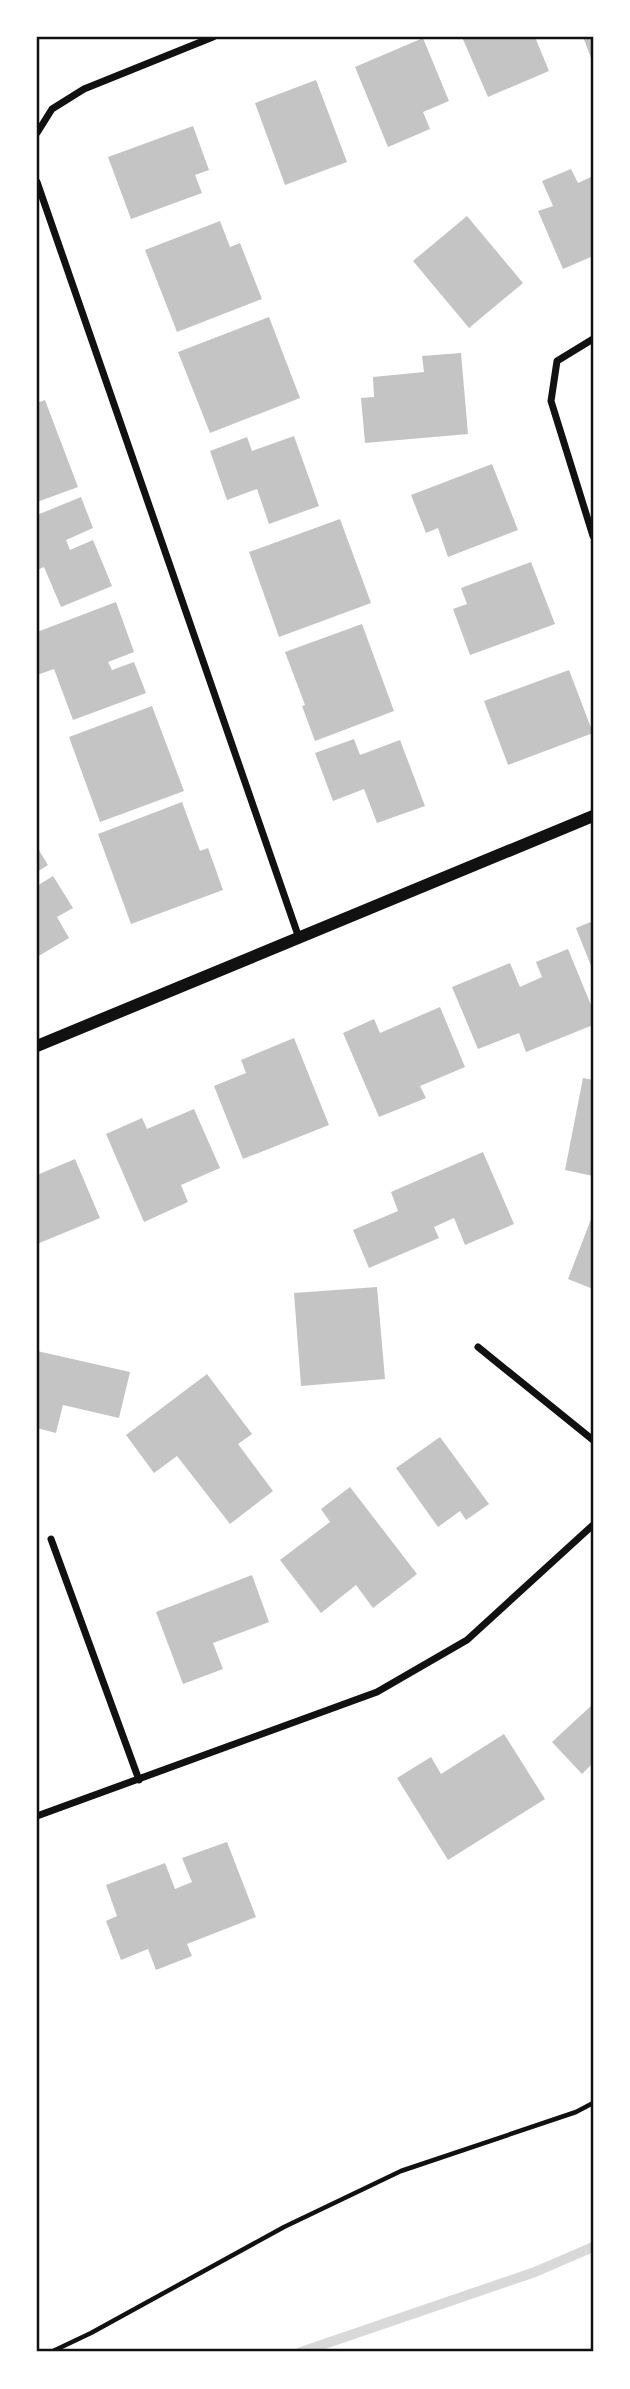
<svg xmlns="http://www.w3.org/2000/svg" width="630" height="2389" font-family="Rubik,sans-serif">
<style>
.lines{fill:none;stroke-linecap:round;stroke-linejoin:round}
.stream{stroke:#d9d9d9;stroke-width:10}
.building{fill:#c4c4c4}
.path{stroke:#111;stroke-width:4.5}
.minor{stroke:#111;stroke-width:7}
.tertiary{stroke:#111;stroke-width:12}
.neatline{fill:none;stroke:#111;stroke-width:2.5}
</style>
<rect width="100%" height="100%" fill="#fff"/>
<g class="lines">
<path class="stream" d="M301,2352L535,2272L593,2247"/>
</g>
<path class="building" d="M462,37H535L549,71L488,97Z
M583,37H593V63Z
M423,38L449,101L423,112L430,129L388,147L355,67Z
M316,80L347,162L285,185L255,103Z
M193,126L209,170L195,175L202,193L131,219L108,157Z
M571,169L578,183L593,176V256L563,269L538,211L553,206L542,181Z
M467,216L523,283L469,328L413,261Z
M220,221L230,247L240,243L262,299L177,332L145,250Z
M269,317L300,398L210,433L178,352Z
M461,353L468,434L365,443L361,398L374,397L373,377L424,372L422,356Z
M45,400L78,487L37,502V403Z
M294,436L319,506L269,524L257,489L227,500L210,451L247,437L252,451Z
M492,464L518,530L448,557L438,528L426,533L411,495Z
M81,497L93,528L66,540L70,550L93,540L112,586L61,607L44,567L37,570V515Z
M340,519L371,603L279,637L249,552Z
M531,562L555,624L470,655L453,609L467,604L461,588Z
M116,602L134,652L108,662L112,670L134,662L146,693L73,720L54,669L37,675V632Z
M362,624L394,711L315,741L302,706L305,705L285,652Z
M569,670L593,733L508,765L484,701Z
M152,706L184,791L100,822L69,737Z
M354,739L360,755L400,740L425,806L377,823L364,789L333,801L315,753Z
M182,802L200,851L208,848L223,890L131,924L98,834Z
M37,847L48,865L37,872Z
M53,876L73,908L57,917L69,938L37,957V886Z
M593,921V971L576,928Z
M568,949L593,1010V1025L526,1052L519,1033L478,1049L452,987L510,963L520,987L542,977L536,962Z
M440,1007L465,1067L420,1086L426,1098L379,1117L343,1033L374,1019L380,1033Z
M294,1038L329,1125L243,1159L214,1086L246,1073L241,1060Z
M583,1078L593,1080V1176L565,1170Z
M194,1109L220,1168L181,1185L188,1202L144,1222L106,1134L142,1118L147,1129Z
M483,1152L514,1224L465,1245L454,1218L434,1227L439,1238L369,1268L353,1230L398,1211L391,1192Z
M75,1159L100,1218L37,1244V1175Z
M593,1214V1289L568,1279Z
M377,1287L385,1379L301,1386L294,1293Z
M37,1351L130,1372L119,1418L63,1405L56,1433L37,1428Z
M207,1374L252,1434L238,1444L273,1491L230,1524L177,1456L154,1473L126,1435Z
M440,1437L489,1504L466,1520L460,1511L438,1527L396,1468Z
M350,1487L417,1574L373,1608L356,1585L321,1613L280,1560L330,1522L321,1509Z
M252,1575L269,1622L213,1643L223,1669L183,1684L156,1612Z
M593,1704V1763L582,1774L552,1742Z
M504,1734L545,1799L448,1860L397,1778L431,1757L441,1774Z
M227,1842L256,1917L187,1944L192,1956L156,1970L148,1949L121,1960L106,1921L117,1916L106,1885L165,1863L175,1889L192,1882L182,1858Z"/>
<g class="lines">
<path class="path" d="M51,2352L91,2333L284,2227L401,2171L576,2112L593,2103"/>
<path class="minor" d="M37,133L52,109L84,89L213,37
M37,182L299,938
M593,339L557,361L551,401L593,536
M478,1347L593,1440
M51,1539L139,1780
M37,1816L377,1692L467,1640L593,1525"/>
<path class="tertiary" d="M37,1046L593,816"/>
</g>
<rect width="630" height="2389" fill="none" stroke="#ffffff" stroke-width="77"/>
<rect x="38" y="38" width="554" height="2312" class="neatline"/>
</svg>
